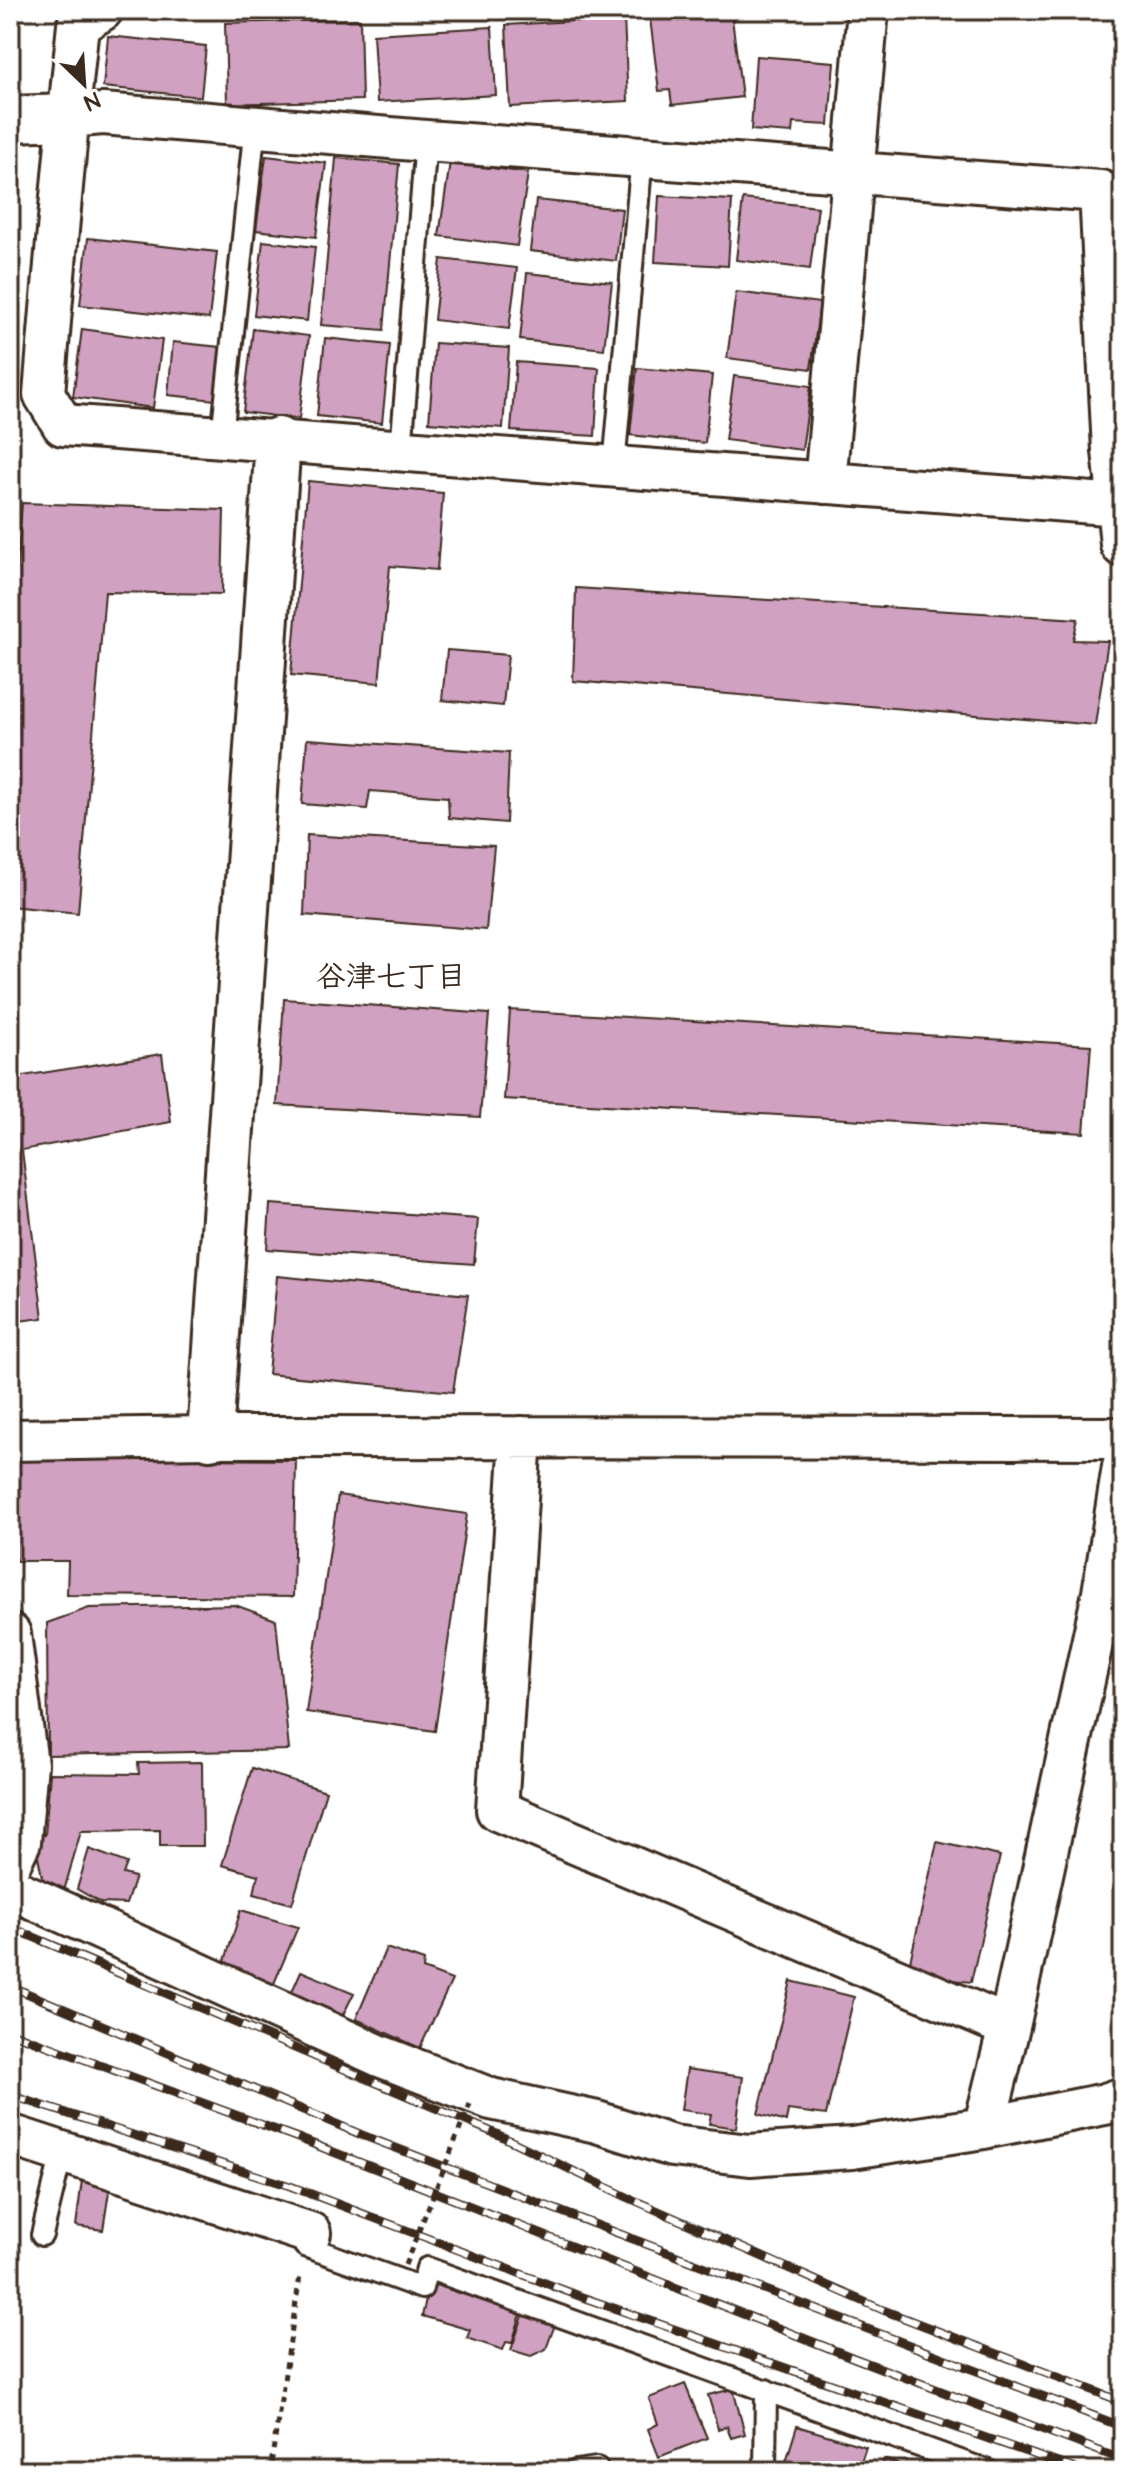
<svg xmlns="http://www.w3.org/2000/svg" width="1133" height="2481" font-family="'Architects Daughter','Klee One',sans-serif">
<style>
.building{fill:#d0a1c1;stroke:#3b2a1e;stroke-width:2}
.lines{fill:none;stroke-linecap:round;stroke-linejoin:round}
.service-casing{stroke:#3b2a1e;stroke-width:26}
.minor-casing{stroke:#3b2a1e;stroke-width:46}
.tertiary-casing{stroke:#3b2a1e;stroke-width:50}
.path{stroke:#3b2a1e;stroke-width:5;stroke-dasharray:6 6;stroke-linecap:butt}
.service{stroke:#fff;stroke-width:20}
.minor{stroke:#fff;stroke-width:40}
.tertiary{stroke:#fff;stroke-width:44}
.rail-casing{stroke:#3b2a1e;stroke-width:9}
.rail{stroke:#fff;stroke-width:6;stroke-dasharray:18;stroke-linecap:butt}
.path-bridge{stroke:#3b2a1e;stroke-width:5;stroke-dasharray:6 6;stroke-linecap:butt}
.labels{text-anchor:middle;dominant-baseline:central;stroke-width:8;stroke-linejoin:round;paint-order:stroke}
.neighbourhood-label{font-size:30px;font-weight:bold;fill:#3b2a1e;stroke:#fff}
</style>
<rect width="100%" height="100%" fill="#fff"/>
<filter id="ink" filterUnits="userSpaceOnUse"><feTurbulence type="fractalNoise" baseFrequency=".0125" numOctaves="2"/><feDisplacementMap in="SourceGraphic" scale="16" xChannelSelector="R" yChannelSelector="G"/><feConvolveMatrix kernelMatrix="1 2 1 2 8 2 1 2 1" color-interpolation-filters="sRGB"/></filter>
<g filter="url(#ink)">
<path class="building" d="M649,10H731L742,97L672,105L670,90L659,91Z
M624,18L628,101L510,107L506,25Z
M360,19L362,100L227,104L225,23Z
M492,27L496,95L377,102L373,34Z
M108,36L206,46L201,97L103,87Z
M756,56L834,62L829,125L793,123L792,133L751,130Z
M266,156L326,163L316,237L256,230Z
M336,158L399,164L384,330L321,325Z
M450,162L528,173L517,246L439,236Z
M659,196L732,200L728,266L655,262Z
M743,199L818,207L810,269L736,260Z
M536,200L622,209L616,261L530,251Z
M88,238L217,252L209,319L80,305Z
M263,241L315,247L307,321L254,315Z
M441,259L517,268L509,329L434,320Z
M527,273L612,282L604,349L520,340Z
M736,292L820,303L811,369L727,358Z
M82,329L162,340L153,408L73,397Z
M253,329L309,336L299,419L243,412Z
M325,338L390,345L382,423L317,416Z
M173,342L220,347L215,400L168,395Z
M435,343L509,348L503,428L429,422Z
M516,362L599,368L595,436L511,431Z
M637,368L712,375L705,443L630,435Z
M734,376L811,386L802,450L725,440Z
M308,481L443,493L437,570L390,566L379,683L291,675Z
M22,503L224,510L222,594L105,592L78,913L10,906V655Z
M576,588L1078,619L1073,640L1108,641L1095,725L573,681Z
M447,650L508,655L503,706L442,700Z
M307,739L509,753L506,823L449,818L448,797L370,791L367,809L302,804Z
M307,835L494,846L486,930L304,915Z
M284,999L489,1014L480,1117L277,1105Z
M510,1010L1091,1045L1084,1133L504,1099Z
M162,1054L171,1122L22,1150L43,1318L10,1322V1078Z
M270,1204L478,1219L474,1264L267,1249Z
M277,1276L468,1295L453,1392L268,1374Z
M17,1457L296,1460L293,1597L67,1595L68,1561H16Z
M338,1495L467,1514L435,1731L306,1712Z
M235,1605L276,1620L289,1750L48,1755L47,1623L89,1608Z
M202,1762L203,1846H160V1830L81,1831L64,1891L44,1886L33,1833L45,1835L50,1773L139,1774L138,1763Z
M252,1768L326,1791L292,1904L254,1894L258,1875L222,1865Z
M937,1842L1000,1856L971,1982L907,1975Z
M89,1849L127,1863L123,1874L135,1877L126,1904L101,1903L77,1889Z
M241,1910L298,1927L273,1986L223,1967Z
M386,1948L424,1961L423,1969L452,1980L420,2048L356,2019Z
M301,1971L354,1993L341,2019L290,1996Z
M791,1981L854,1997L826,2115L788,2110L786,2122L758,2114Z
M687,2069L743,2077L736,2128L709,2124L711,2114L681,2110Z
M82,2180L110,2185L103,2230L76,2226Z
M430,2283L521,2314L512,2343L506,2342L503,2350L467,2338L470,2330L422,2316Z
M524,2313L556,2322L546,2349L531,2356L511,2350Z
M685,2384L707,2438L659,2457L648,2429L658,2424L649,2398Z
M733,2389L745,2434L731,2438L727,2426L718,2429L708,2395Z
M797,2426L866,2447L858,2471H783Z
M884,2459L918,2471H879Z"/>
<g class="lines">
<g class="service-casing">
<path id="service" d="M222,436L255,125
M401,450L426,141
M614,466L642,156
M42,2235L62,2152
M309,2235L305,2246L422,2288L427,2268L988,2471
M576,2471L597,2468V2471
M765,2471L766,2390"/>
</g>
<g class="minor-casing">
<path id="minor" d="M68,117L103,114L426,141L1100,191L1113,451L1119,505L63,425L44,394C54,271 65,148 78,25L102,10
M825,483L868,10
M521,1437L497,1810L1009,2027
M10,1440L210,1437L1123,1438
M10,1634L27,1764L20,1842L10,1863
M10,1888L380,2056L491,2099L597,2122L672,2146L750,2155L852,2148L984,2128L1105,2104L1123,2098
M984,2128L1009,2027L1103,1593L1123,1467
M10,2135L310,2233"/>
</g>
<g class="tertiary-casing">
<path id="tertiary" d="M10,119L68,117
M1119,505L1123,544
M210,1437L278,440"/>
</g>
<path class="path" d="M273,2471H270L300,2276"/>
<use href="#service" class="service"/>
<use href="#minor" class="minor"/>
<use href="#tertiary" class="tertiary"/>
<g class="rail-casing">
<path id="rail" d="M10,1927L499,2135L627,2197L883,2310L1123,2402
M10,1986L362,2135L1123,2427
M10,2032L298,2138L854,2358L1123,2460
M10,2095L290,2186L582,2297L1081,2471"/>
</g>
<use href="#rail" class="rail"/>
<path class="path-bridge" d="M405,2265L470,2104"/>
</g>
</g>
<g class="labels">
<g class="neighbourhood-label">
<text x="391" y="977">谷津七丁目</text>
</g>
</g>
<rect width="1133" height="2481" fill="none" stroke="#fff" stroke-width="40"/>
<rect x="20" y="20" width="1093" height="2441" fill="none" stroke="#3b2a1e" stroke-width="3" filter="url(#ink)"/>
<g transform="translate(84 84) rotate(155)" stroke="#ffffff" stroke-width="6" paint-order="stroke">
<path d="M0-6L14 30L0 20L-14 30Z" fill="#3b2a1e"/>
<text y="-12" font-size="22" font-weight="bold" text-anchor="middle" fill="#3b2a1e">N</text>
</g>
</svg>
